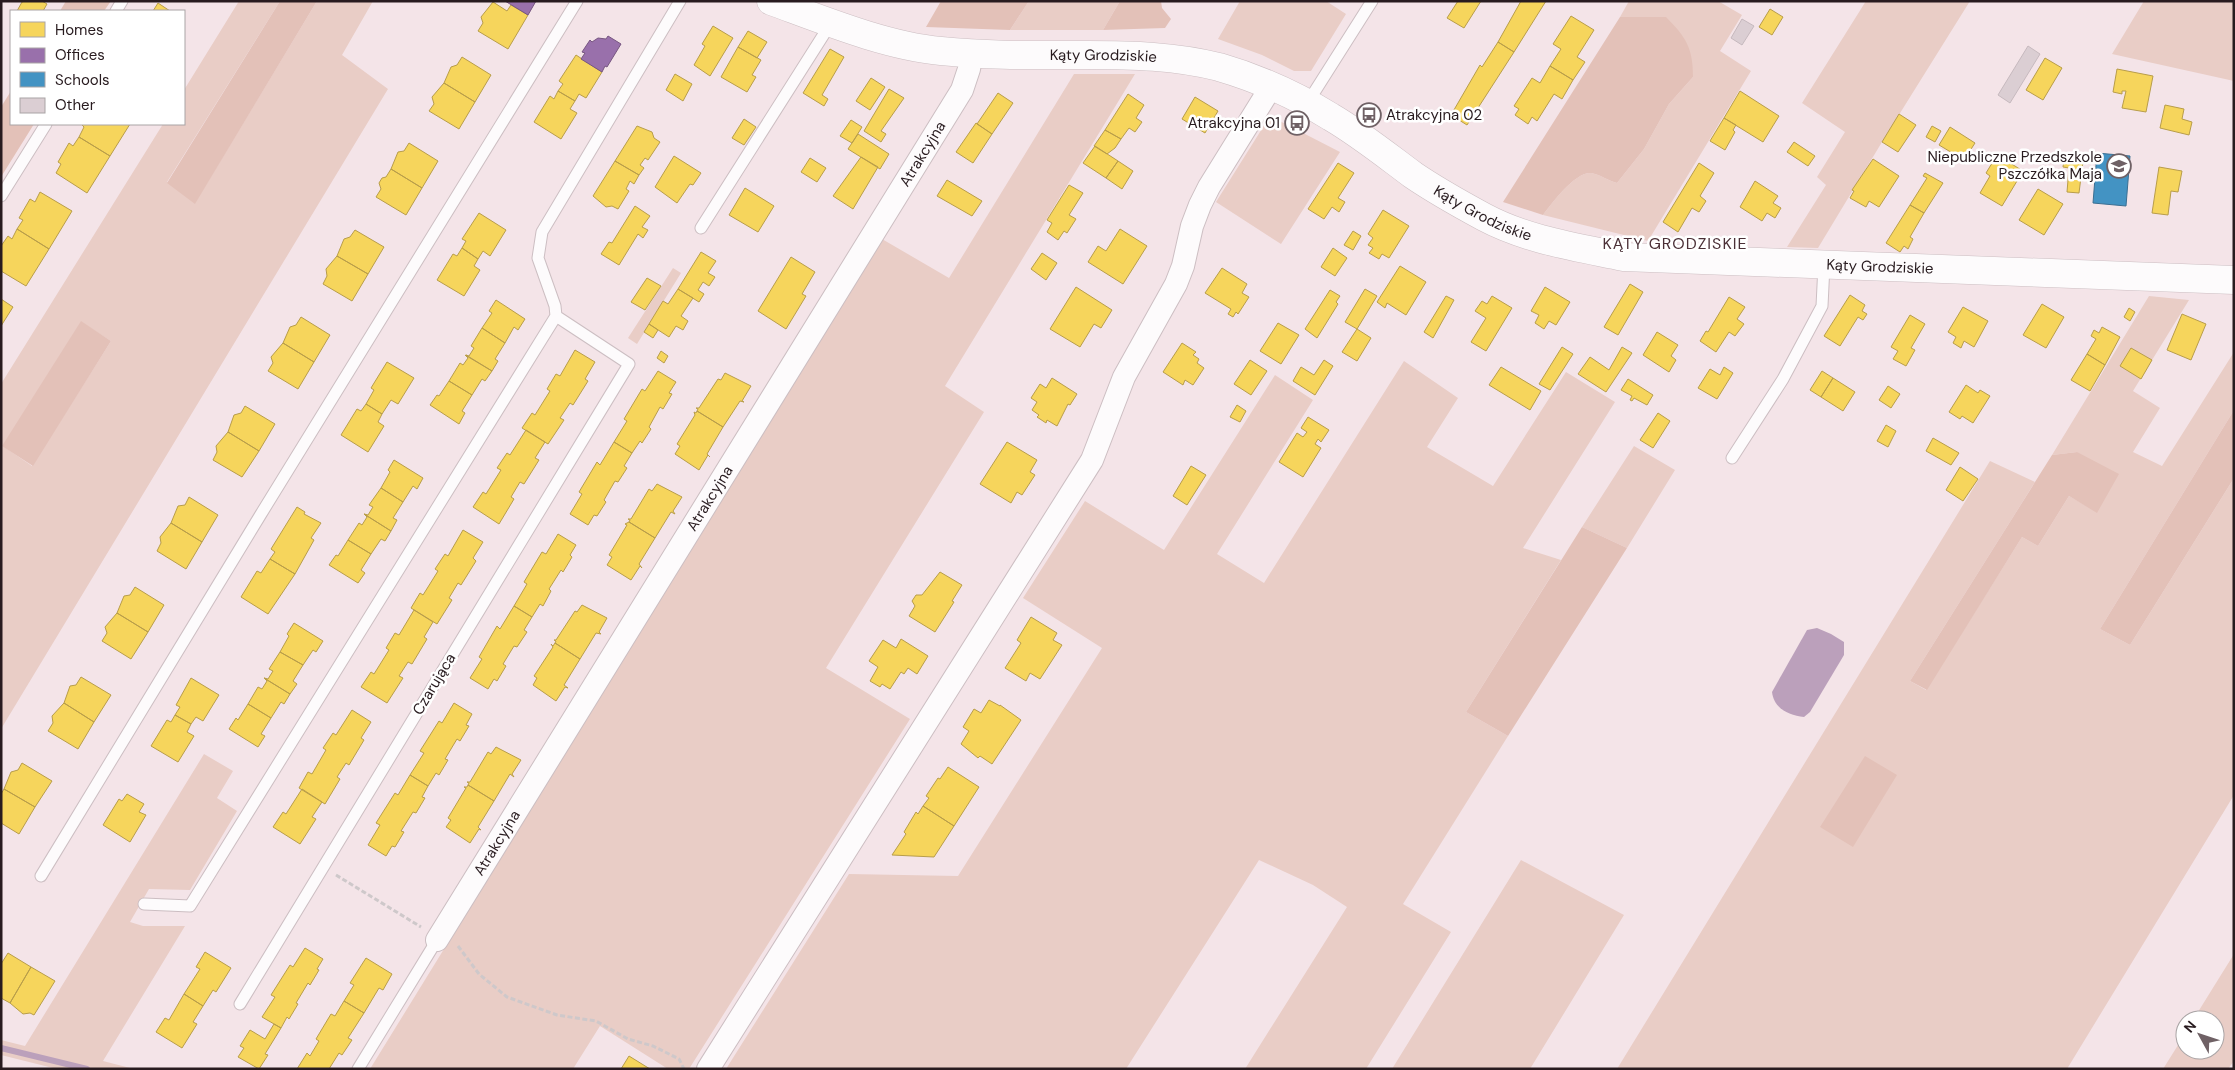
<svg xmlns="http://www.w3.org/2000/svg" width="2235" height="1070" font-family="'DM Sans',sans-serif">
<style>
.green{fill:#e9cdc6;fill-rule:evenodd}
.forest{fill:#e3c1b8}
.water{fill:#bba0bb}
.homes{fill:#f6d55c;stroke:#b89d4a}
.offices{fill:#9970ab;stroke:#775681}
.schools{fill:#4393c3;stroke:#3b6f92}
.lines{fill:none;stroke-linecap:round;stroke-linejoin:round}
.stream{stroke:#bba0bb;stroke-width:6}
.building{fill:#dbced3;stroke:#c6b9be}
.service-casing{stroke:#ccbec2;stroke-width:13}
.minor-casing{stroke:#ccbec2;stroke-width:24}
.tertiary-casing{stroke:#ccbec2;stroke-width:29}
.path{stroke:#cec8ca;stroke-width:3;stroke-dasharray:5 2.5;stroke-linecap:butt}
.service{stroke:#fdfbfc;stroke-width:11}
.minor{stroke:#fdfbfc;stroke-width:22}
.tertiary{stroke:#fdfbfc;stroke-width:28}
.labels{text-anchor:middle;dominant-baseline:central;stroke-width:5;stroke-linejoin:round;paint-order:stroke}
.street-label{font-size:15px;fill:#281b1f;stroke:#fff}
.poi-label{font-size:15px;fill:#281b1f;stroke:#fff;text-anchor:end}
.neighbourhood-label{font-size:16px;letter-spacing:1px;fill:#4b3037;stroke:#fff}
</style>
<rect width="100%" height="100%" fill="#f4e4e8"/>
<path class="green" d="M239,1H280L167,182L195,203L317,1H373L342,55L388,89L1,729V384L163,124H184V90ZM81,322L111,341L32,466L3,446Z
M1029,1H1120L1103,30H1010Z
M1240,1H1326L1346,14L1311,71H1294L1262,55L1218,39Z
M1629,1H1718L1742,15L1720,51L1751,71L1648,241L1543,215C1552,203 1575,172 1591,173C1599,174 1609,181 1617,183L1644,149L1669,104L1693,77L1642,17H1620Z
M1866,1H1970L1882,142L1818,248L1787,247L1826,185L1817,177L1845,132L1802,103Z
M2144,1H2234V81L2112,54Z
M1074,74H1135L945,386L984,412L826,668L910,719L689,1069H668L600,1026L573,1069H370L882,239L949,278Z
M1270,116L1340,152L1281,244L1216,202Z
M673,268L681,273L637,344L628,338Z
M2149,296L2189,300L2133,391L2160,408L2133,452L2162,466L2234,352V410L2100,629L2130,645L2234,478V795L2067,1069H1617L1990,461L2035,482L1910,681L1926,690L2022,537L2038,546L2069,496L2097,512L2077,452L2052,455Z
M1404,361L1458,398L1427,447L1493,486L1566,372L1615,402L1523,548L1561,560L1466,712L1508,736L1403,904L1451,932L1366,1069H1245L1347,907L1313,885L1259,860L1126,1069H726L849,874L958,876L1102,648L1023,598L1085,501L1164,550L1275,375L1313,400L1217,554L1264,583Z
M1634,446L1675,470L1627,548L1582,527Z
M204,754L233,771L217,798L237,811L190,890L149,889L130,922L143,926H185L103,1061L134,1069H57L1,1055V1040L25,1046Z
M1521,860L1624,915L1530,1069H1392Z
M2234,954V1061L2228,1069H2163L2185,1034V1050H2215V1020H2193Z"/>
<path class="forest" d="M66,1H111L104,11H60Z
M280,1H317L195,204L167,183Z
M941,1H1029L1010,30L926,27Z
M1120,1H1161L1162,8L1171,19L1165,28L1103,30Z
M1620,17H1666C1686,37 1693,48 1693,77L1669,104L1644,149L1617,183C1609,181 1599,174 1591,173C1575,172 1552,203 1543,215L1503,202Z
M11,91V124H34L1,177V107Z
M81,321L111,341L33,466L2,446Z
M2234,410V478L2130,645L2100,629Z
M2077,452L2119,474L2097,513L2069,496L2038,546L2022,537L1927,690L1910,681L2052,455Z
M1582,527L1627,548L1508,736L1466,712Z
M1865,756L1897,775L1853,847L1820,827Z"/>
<path class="water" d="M1817,628L1831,634L1844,642V655L1810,712L1804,717C1789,715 1774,709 1772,692L1807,630Z"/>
<path class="homes" d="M25,1H42L47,4L43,11H17L22,2Z
M1458,1H1481L1464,28L1447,18Z
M1521,1H1546L1514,52L1498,42Z
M493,2L507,11L511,5L528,15L508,49L478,31L483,23L481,17Z
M158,3L170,11H153Z
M1770,9L1783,17L1772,35L1759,27Z
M1571,16L1594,30L1577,57L1585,62L1573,80L1550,66L1561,49L1553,44Z
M713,26L733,38L710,76L694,65L705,46L702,44Z
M748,31L767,42L757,58L738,47Z
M1498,42L1514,52L1467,125L1451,115L1480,65L1482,67Z
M738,47L761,60L752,75L756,77L747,92L721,77Z
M830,49L844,57L822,95L828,99L824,106L803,93Z
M576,55L602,72L586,98L579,94L575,101L558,91L563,84L559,81Z
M462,57L491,75L475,102L444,83L451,67L457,65Z
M2045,58L2062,68L2043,100L2026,90Z
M1550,66L1573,80L1562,99L1554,94L1537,121L1532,117L1528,124L1515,115L1519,109L1514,106L1532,78L1540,83Z
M2117,69L2153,76L2146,112L2122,108L2126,91H2122V94L2113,92Z
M675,74L692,84L683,101L666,90Z
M871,78L885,87L870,110L856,101Z
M444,83L475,102L459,129L429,111L434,104L432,97Z
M889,89L904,98L881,131L886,134L881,142L864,131Z
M558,91L575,101L570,109L577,113L561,139L534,122L550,96L554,99Z
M1740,91L1779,116L1763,142L1724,118Z
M998,93L1013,103L992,134L977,124Z
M1128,94L1144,105L1136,118L1142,122L1135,132L1129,128L1121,139L1105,130Z
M1195,97L1218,111L1205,133L1182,119Z
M2165,105L2184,109L2182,119L2192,122L2189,135L2160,128Z
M1899,114L1916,125L1898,152L1882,142Z
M1724,118L1736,125L1733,130L1735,132L1725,150L1710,141Z
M744,119L756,127L744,145L732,138Z
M851,120L862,127L852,143L840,136Z
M976,123L992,134L973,163L956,152Z
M81,124H130L110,156L79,137L84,127Z
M637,126L652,132L654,138L660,142L648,160L645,158L640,165L644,168L639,175L615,161Z
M1932,126L1941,131L1935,142L1926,137Z
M1950,127L1975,143L1964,160L1939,145Z
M1105,130L1121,139L1115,148L1107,154L1094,146Z
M858,134L889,154L880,169L848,149Z
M79,137L110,156L87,193L56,173L61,164L58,162L69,143L73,146Z
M1794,142L1815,156L1808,166L1787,152Z
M409,143L438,161L422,188L391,169L398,152L404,151Z
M1095,146L1118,161L1106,178L1083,163Z
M1997,155L2023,171L2002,206L1980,193L1990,176L1986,173Z
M674,156L701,173L693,185L690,184L677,203L655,187Z
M861,157L878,167L853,209L833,196Z
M810,158L826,168L817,182L801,172Z
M1873,159L1899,176L1879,207L1869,201L1866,207L1850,198L1854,191L1852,190Z
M2064,159L2083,161L2079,193L2067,192L2069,168L2063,167Z
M615,161L639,175L634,184L630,181L626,189L629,191L618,209L612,206L606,207L593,196Z
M1118,161L1133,171L1122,189L1106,178Z
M1338,163L1354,173L1338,198L1345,202L1339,212L1332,207L1324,219L1308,209Z
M1699,163L1714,173L1700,196L1706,201L1699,212L1692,208L1678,232L1663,222Z
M2159,167L2182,171L2178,192L2171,191L2168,215L2152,213Z
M391,169L422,188L406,215L376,197L381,189L379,183L382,178L386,177Z
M1925,173L1943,183L1924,213L1910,205L1927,178L1923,176Z
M947,180L982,201L972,216L937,196Z
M1755,181L1778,196L1773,203L1781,208L1775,218L1767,213L1762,221L1740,207Z
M1069,185L1083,193L1069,215L1076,219L1067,233L1064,231L1058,240L1047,232L1052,223L1047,220Z
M745,188L774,206L758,232L729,215Z
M2038,189L2063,204L2044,235L2019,220Z
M40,192L72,211L49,249L17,229L23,220L19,218L30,199L35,202Z
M1910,205L1924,213L1910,237L1913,239L1908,249L1904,246L1900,252L1886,243Z
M635,206L650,216L642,227L648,230L643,238L638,234L619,265L601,254L609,242L612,243Z
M1383,210L1409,226L1389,258L1382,254L1379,259L1369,253L1373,248L1368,245L1373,238L1368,234Z
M479,213L506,230L490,256L483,251L478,259L462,248L466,241L462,239Z
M17,229L49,249L26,286L1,271V246L8,236L12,239Z
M1120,229L1147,246L1123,284L1088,262L1098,246L1106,251Z
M355,230L384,247L368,274L337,256L344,239L350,237Z
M1353,231L1361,236L1353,250L1344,245Z
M462,248L478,259L474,266L480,270L464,296L437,280L453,254L457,256Z
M1333,248L1347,258L1335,276L1321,267Z
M701,252L716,261L708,273L715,277L709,286L703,282L698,290L704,294L699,302L678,289Z
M1042,253L1057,263L1046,280L1031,269Z
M337,256L368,274L352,301L323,284L327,276L326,269Z
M791,257L815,272L802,294L806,296L786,329L758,311Z
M1400,266L1426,282L1406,315L1387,303L1385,308L1377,302Z
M1222,268L1247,284L1242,293L1249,297L1238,314L1236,312L1233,317L1228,314L1231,309L1205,293Z
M647,278L661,286L645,310L631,302Z
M1630,284L1643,292L1618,335L1604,327Z
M1076,287L1112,310L1101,328L1094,324L1080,347L1050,329Z
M1545,287L1570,302L1556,325L1549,321L1544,329L1535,323L1539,315L1531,311Z
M678,289L693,298L681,316L688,321L683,330L676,326L669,337L649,324L663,301L668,304Z
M1365,289L1377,296L1357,329L1345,322Z
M1330,290L1340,296L1336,302L1338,304L1317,338L1305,329Z
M1850,295L1865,305L1862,311L1867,314L1863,320L1858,317L1840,346L1824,336Z
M1446,296L1454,300L1433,338L1424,332Z
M1492,296L1512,308L1486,351L1471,342L1486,318L1475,311L1482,301L1487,304Z
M1729,297L1745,307L1737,319L1744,324L1735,336L1729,332L1716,352L1700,341L1706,331L1708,332Z
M1,299L13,307L1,326Z
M496,300L525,319L518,330L514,327L505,343L482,328L492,313L489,311Z
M2042,304L2064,317L2046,348L2023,335Z
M1963,307L1988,321L1974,347L1964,341L1961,348L1953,343L1956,337L1948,332Z
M2129,308L2135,312L2130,321L2124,317Z
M2182,314L2206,324L2191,360L2167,350Z
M1910,315L1925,324L1911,348L1915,350L1906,366L1893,359L1898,351L1891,347Z
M301,317L330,335L314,362L283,343L290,327L296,325Z
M1278,323L1299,335L1281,364L1260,351Z
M649,324L658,330L653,338L644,332Z
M2102,327L2120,337L2105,365L2087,354L2096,339L2091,336L2094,330L2099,333Z
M482,328L505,343L495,359L498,361L492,371L466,355L469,356L474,348L471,346Z
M1357,329L1371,338L1357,361L1342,352Z
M1657,332L1678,345L1671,356L1676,360L1669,372L1643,355Z
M283,343L314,362L298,389L268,371L273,363L271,357Z
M1182,343L1196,352L1193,355L1199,359L1197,363L1204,368L1193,385L1185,380L1183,385L1163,372Z
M1562,347L1573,354L1550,390L1539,384Z
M1622,347L1632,353L1606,392L1578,374L1590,357L1609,370Z
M2131,348L2152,360L2141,379L2120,366Z
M575,350L595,362L585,379L588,381L573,405L570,403L560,418L564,420L548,444L522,428L532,413L535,415L550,391L547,389L556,374L560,376Z
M661,351L668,356L664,363L657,358Z
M2087,354L2105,365L2090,391L2071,380Z
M465,355L492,371L485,381L482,379L472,395L449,381L460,363L463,365L468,358Z
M1250,360L1267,371L1251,395L1234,384Z
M1324,360L1333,366L1315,395L1293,381L1301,367L1314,375Z
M387,362L414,378L398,404L391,400L382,414L366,404L374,390L371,388Z
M1501,367L1541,391L1530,410L1489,385Z
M1724,367L1733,373L1717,399L1698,388L1710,369L1720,375Z
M658,371L676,382L669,393L672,394L663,409L660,407L649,427L651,429L642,443L640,441L632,453L614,442L627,421L624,419L642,389L645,391Z
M1822,371L1833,378L1821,397L1810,390Z
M725,373L751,386L742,401L744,402L740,401L723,427L697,411L698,409L696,408H699L718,379L721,380Z
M1052,378L1077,394L1070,405L1068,404L1057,426L1047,420L1046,423L1037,417L1039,415L1032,410L1037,402L1031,398L1040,384L1046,388Z
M1833,378L1855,392L1843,411L1821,397Z
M1628,379L1653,395L1647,405L1634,398L1632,401L1630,400L1632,396L1621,390Z
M449,381L472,395L462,411L465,413L459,424L430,405L437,395L439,396Z
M1966,385L1978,393L1980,390L1990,396L1973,423L1962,416L1960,419L1949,412Z
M1888,386L1900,394L1891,408L1879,400Z
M366,404L382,414L378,422L384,426L368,452L341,435L357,409L361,411Z
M1237,405L1246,411L1240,422L1230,417Z
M245,406L275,424L259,451L228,432L234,415L241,413Z
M697,411L723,427L707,454L710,457L708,455L699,470L675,454L680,446L677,444L695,415L694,412L696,413Z
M1658,413L1670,421L1653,448L1640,440Z
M1308,417L1329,430L1321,442L1318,439L1315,444L1321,448L1303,477L1279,462L1297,433L1303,437L1307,432L1301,428Z
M1886,425L1896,431L1888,447L1877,441Z
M526,430L545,442L535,458L539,460L524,484L520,482L511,497L514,499L499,524L473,507L483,492L486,494L501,470L497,468L507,453L510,455Z
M228,432L259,451L242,477L213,460L217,452L216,446Z
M1933,438L1959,453L1951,465L1926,451Z
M614,442L632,453L624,466L627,468L618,482L615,481L604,500L606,502L597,516L594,515L588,525L570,514L582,494L579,492L597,462L600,465Z
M1007,442L1037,460L1030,472L1035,475L1022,495L1017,492L1011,503L980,484Z
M394,460L423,478L417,489L413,486L403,502L381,488L390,472L388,470Z
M1191,466L1206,475L1187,505L1173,496Z
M1960,467L1978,479L1963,501L1946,490Z
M657,484L682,497L673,511L675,514L671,512L655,538L629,522L630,520L628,519H631L649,489L652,491Z
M381,488L403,502L393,518L397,520L391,531L364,514L368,515L373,507L369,505Z
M189,497L218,515L202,542L171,523L178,506L185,505Z
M297,507L305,512L304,514L321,523L311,538L314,540L295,574L270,559L275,552L271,549Z
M364,514L391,531L385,541L381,539L371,554L348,540L359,523L362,525L367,517Z
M629,522L655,538L639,564L642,568L640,566L631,580L607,565L612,557L609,555L627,525L625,524Z
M171,523L202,542L186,569L157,551L161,543L160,537Z
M463,530L483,542L473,558L476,561L461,585L458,583L449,598L452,600L437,624L411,608L420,593L423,595L438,571L435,569L445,554L448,556Z
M558,534L576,545L570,555L572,557L563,572L561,570L549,589L551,591L543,606L540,604L532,617L514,606L527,584L524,582L542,552L546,554Z
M348,540L371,554L361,570L365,573L358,583L329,565L336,555L338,556Z
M270,559L295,574L268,614L241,597L257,571L261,573Z
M940,572L962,585L952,601L954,602L935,632L909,616L915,606L912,601L916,595H922Z
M135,587L164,605L148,632L117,613L124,596L130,595Z
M582,605L607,618L599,632L601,634L596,633L580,659L555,643L556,641L554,640H556L575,611L577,612Z
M514,606L532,617L524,630L527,632L517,647L514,646L503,664L506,666L497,681L494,679L488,689L470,678L482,659L479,657L497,626L500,629Z
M414,610L433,622L424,637L427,639L412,664L408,662L399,676L403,678L387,703L361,687L371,672L374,674L389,650L386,648L395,633L399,635Z
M117,613L148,632L131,659L102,641L107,633L105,627Z
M1031,617L1057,633L1053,640L1062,645L1040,679L1030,673L1026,681L1005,668L1021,643L1017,640Z
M294,623L323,641L316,652L313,650L303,665L280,652L289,636L287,634Z
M901,639L928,656L917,674L908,668L904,674L901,672L890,689L882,684L880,687L870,681L878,667L869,661L883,640L896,648Z
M555,643L580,659L564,685L568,688L565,687L556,701L533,685L537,678L534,676L553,647L551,644L553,646Z
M280,652L303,665L293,681L297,684L290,694L264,678L268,679L273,671L269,669Z
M81,677L111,695L94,722L64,703L70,686L76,685Z
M191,678L219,695L203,721L196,717L191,724L175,715L180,707L176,705Z
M264,678L290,694L284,704L281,702L271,718L248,704L258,687L262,689L267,681Z
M989,700L1000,706V705L1021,720L992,764L980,756L978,758L961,744L969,731L963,727L974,709L981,713Z
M64,703L94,722L78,749L48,731L53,723L52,716Z
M454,703L472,714L466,725L469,726L460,741L457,739L445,759L448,760L439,775L436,773L428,786L410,775L424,753L420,751L439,721L442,723Z
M248,704L271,718L261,734L265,736L258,747L229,729L236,718L238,720Z
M352,710L371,722L361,738L364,740L349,765L346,763L337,777L340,779L325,804L299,788L308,772L312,774L326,750L323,748L333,733L336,735Z
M175,715L191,724L187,732L194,736L178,762L151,746L167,720L171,722Z
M496,747L521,760L512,774L514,777L510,774L494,801L468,785L469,783L467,782H470L488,752L491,754Z
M22,763L52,781L35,807L4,789L11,772L18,770Z
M948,767L979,787L954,826L923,806L929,798L926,796L938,778L940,779Z
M410,775L428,786L422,797L425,798L416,813L413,812L401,831L404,832L395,847L392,846L386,856L368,845L380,825L376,823L395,793L398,795Z
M468,785L494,801L478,827L481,830L479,829L470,843L446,827L451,820L448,818L466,788L464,787H467Z
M4,789L35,807L19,834L1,823V794Z
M302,789L322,802L312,817L316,819L300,844L273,827L283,812L286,814Z
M127,794L144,804L139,812L146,815L130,842L103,825L119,799L122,801Z
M923,806L954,826L934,857L892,855L906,834L904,832L916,812L918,814Z
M305,948L323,959L317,969L319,970L310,985L308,983L296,1003L298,1004L289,1019L287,1017L281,1028L262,1017L275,997L271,995L290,965L293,967Z
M205,952L231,968L216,992L213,990L203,1006L184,994L200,969L196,967Z
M8,953L31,967L10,1003L1,998V964Z
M366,958L392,974L383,990L379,988L364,1013L344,1001L354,985L350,983Z
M31,967L55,981L34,1015L30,1013L23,1014L10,1003Z
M184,994L203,1006L193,1022L197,1024L182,1048L156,1032L165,1018L169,1020Z
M344,1001L364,1013L348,1038L352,1040L342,1055L339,1053L329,1069H297L307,1053L310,1056L319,1041L316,1039L331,1014L335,1016Z
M274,1024L281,1028L265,1054L268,1055L259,1069L238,1057L244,1048L240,1046L250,1030L265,1039Z
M629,1056L650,1069H621Z"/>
<path class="offices" d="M505,1H536L528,15Z
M608,36L621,44L607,67L605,66L602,72L581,59L585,53L582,52L590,40L592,42L598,38L606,39Z"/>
<path class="schools" d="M2097,153L2130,156L2126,206L2093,203Z"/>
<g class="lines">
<path class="stream" d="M1,1048L87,1069"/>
</g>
<path class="building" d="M1742,19L1754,26L1742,45L1731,38Z
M2028,46L2040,54L2010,103L1998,95Z"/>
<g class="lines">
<g class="service-casing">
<path id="service" d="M116,11L122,1
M1306,102L1315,91L1372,1
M1,196L46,124
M701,228L831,23
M1732,458L1783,379L1822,306L1824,265
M41,876L261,514L577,1
M144,904L190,906L556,316L555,306L538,258L542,232L680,1
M240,1004L629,364L556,316
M358,1069L437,940"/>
</g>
<g class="minor-casing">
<g id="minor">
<path id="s1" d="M437,940L962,90L969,69L972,53"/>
<path d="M708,1069L1092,460L1124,377L1176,284L1183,266L1192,226L1200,205L1209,187L1271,87"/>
</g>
</g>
<g class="tertiary-casing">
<g id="tertiary">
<path id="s2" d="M771,1C823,20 886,46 941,51C990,56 1039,55 1087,55C1132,55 1175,56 1219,67C1257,78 1297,96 1331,117C1360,134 1386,155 1413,175C1435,190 1460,204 1484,217C1527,240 1576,247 1624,257L2234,280"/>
</g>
</g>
<path class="path" d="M336,875L421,927
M458,946L479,974L507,997L557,1015L596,1021L628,1039L653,1046L679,1059L684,1069"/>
<use href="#service" class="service"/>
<use href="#minor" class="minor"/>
<use href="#tertiary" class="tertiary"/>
</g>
<defs>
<g id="bus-ring" transform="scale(1.25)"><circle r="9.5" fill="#fff" stroke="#6f6165" stroke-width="1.5"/><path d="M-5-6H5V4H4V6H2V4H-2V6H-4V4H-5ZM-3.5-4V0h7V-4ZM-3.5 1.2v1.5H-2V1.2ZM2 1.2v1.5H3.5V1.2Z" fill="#6f6165"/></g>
<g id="school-ring" transform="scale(1.25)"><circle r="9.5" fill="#fff" stroke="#6f6165" stroke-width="1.5"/><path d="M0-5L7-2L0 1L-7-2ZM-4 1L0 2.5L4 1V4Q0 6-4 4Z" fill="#6f6165"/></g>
</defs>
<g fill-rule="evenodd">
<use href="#bus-ring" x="1369" y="115"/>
<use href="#bus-ring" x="1297" y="123"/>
<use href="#school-ring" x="2119" y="166"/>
</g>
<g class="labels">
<g class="street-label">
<text stroke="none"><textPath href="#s2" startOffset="340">Kąty Grodziskie</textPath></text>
<text stroke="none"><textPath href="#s1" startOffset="924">Atrakcyjna</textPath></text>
<text stroke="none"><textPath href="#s2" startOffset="760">Kąty Grodziskie</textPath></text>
<text stroke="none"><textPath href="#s2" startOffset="1165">Kąty Grodziskie</textPath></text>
<text stroke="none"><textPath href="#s1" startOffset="519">Atrakcyjna</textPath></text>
<text transform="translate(434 684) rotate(-59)">Czarująca</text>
<text stroke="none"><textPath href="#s1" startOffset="114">Atrakcyjna</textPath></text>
</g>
<g class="poi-label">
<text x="1386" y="115" text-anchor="start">Atrakcyjna 02</text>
<text x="1280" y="123">Atrakcyjna 01</text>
<text x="2102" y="157">Niepubliczne Przedszkole<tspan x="2102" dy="17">Pszczółka Maja</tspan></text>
</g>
<g class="neighbourhood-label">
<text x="1675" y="243">KĄTY GRODZISKIE</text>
</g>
</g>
<rect width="2235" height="1070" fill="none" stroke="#281b1f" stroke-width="5"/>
<rect x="10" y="10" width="175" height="115" fill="#ffffff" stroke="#a9a4a5"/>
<rect x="20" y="22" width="25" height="15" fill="#f6d55c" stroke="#a9a4a5"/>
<text x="55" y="35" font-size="15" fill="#281b1f">Homes</text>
<rect x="20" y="48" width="25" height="15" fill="#9970ab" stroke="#a9a4a5"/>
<text x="55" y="60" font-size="15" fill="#281b1f">Offices</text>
<rect x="20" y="72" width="25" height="15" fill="#4393c3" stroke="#a9a4a5"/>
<text x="55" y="85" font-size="15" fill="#281b1f">Schools</text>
<rect x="20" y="98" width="25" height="15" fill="#dbced3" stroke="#a9a4a5"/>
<text x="55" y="110" font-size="15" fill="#281b1f">Other</text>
<g transform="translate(2200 1035) rotate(310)"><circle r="24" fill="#ffffff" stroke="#a9a4a5"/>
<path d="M0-4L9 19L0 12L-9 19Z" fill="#6f6165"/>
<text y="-8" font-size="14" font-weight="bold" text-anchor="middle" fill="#281b1f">N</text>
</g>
</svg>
